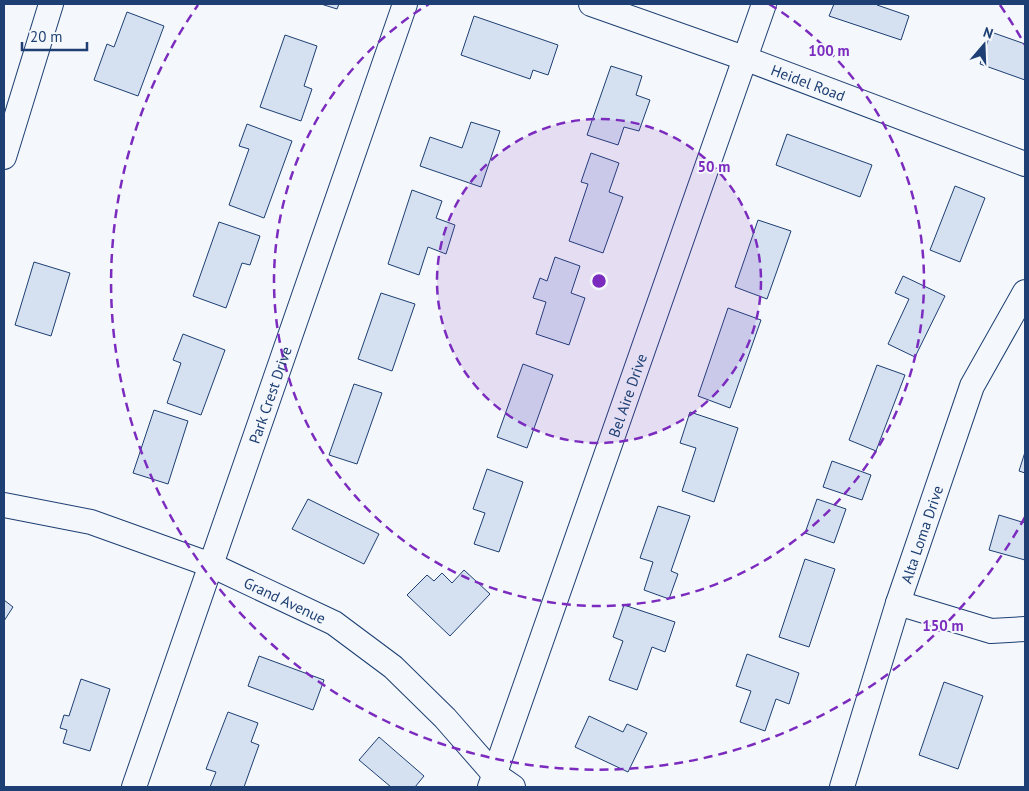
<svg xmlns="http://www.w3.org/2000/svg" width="1029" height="791" font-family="'PT Sans',sans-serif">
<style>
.building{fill:#d5e0f0;stroke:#1d3f73}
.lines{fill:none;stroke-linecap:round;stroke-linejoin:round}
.minor-casing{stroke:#1d3f73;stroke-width:26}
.minor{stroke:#f4f7fb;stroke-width:24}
.ring{fill:none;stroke:#7b2cbf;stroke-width:2.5;stroke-dasharray:9 6}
.labels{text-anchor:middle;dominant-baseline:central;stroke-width:4;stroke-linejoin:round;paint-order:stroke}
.street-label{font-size:15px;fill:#1d3f73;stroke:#f4f7fb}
.centre{fill:#7b2cbf;stroke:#f4f7fb;stroke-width:2.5}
.ring-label{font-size:15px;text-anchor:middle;font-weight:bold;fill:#7b2cbf;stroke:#f4f7fb;stroke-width:4;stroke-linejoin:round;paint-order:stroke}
</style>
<rect width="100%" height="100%" fill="#f4f7fb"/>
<path class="building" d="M321,4H339L337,9Z
M834,4H878L877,5L909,16L901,40L829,16Z
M127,12L164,26L138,96L94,80L107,44L114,47Z
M474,16L558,45L548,75L533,70L530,79L461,55Z
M991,32L1025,44V80L980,64Z
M285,35L317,46L304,86L312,89L301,121L260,107Z
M611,66L642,76L636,95L650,100L639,131L624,127L618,145L587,135Z
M471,122L500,131L481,187L420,166L430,137L462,148Z
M247,124L292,141L264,218L229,205L249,149L239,146Z
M787,134L872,165L860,197L776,165Z
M591,153L619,163L609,192L623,197L603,253L569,241L588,184L581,182Z
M955,186L985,198L960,262L930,250Z
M412,190L442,201L436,218L455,225L446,254L428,247L419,275L388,264Z
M758,220L791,231L767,299L735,287Z
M219,222L260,236L250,265L242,263L226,308L193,296Z
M555,257L580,266L571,293L585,298L569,345L536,334L546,302L533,298L540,278L547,281Z
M34,262L70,273L51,336L15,325Z
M903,276L945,296L915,357L888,344L909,299L895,293Z
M381,293L415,304L392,371L358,359Z
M728,308L761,320L730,408L698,396Z
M183,334L225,350L201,415L167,403L181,363L173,360Z
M523,364L553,375L527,448L497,437Z
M877,365L905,375L876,451L849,440Z
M354,384L382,393L357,464L329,455Z
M154,410L188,421L168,484L133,473Z
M690,412L738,428L714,502L682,491L696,448L680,443Z
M1025,452V473L1019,471Z
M832,461L871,475L862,500L823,487Z
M487,469L523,482L499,552L474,544L485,513L473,509Z
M308,499L379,534L364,564L292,529Z
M817,499L846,509L834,543L805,533Z
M658,506L690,516L671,571L678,574L669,599L644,590L653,562L640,558Z
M999,515L1025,523V560L989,550Z
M805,559L835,569L809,647L779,637Z
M464,570L490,594L450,636L407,595L427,575L434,581L442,573L452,583Z
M4,600L13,607L4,621Z
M624,605L675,622L665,652L652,647L637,690L609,680L623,641L613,637Z
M747,654L799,673L789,704L776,699L765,731L740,722L751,691L736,686Z
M259,656L324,680L313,710L248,686Z
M81,679L110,689L90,751L63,743L67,730L60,728L64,715L69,716Z
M944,682L983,696L958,769L919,755Z
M228,712L258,723L251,742L259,745L244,787H210L216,772L206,769Z
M589,716L623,732L627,724L647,733L628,772L575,747Z
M379,737L424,776L415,787H391L359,760Z"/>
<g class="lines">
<g class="minor-casing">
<g id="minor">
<path id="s1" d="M591,4L744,58L1025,164"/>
<path d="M4,157L51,4"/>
<path id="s2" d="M4,505L91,522L211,565L334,623L393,667L445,718L494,774L513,787"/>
<path d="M898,603L991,631L1025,629"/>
<path id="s3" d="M134,787L405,4"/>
<path id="s4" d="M490,787L764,4"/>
<path id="s5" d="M842,787L898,603L972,386L1025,292"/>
</g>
</g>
<use href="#minor" class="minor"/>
</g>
<circle cx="599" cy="281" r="162" fill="#7b2cbf" fill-opacity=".12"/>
<g class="ring">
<circle cx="599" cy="281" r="162"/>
<path d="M769 4A325 325 0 1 1 429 4"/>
<path d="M1025 517A487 487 0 1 1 198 5M1000 5A487 487 0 0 1 1025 45"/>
</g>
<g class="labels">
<g class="street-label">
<text stroke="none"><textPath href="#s1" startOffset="231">Heidel Road</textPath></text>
<text stroke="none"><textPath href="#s4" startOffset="415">Bel Aire Drive</textPath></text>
<text stroke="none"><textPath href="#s3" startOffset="415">Park Crest Drive</textPath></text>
<text stroke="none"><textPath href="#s5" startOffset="265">Alta Loma Drive</textPath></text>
<text stroke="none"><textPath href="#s2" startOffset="298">Grand Avenue</textPath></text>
</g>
</g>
<circle cx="599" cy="281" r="8" class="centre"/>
<g class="ring-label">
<text x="829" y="56">100 m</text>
<text x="714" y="172">50 m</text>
<text x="943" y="631">150 m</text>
</g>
<rect width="1029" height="791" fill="none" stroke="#1d3f73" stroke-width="10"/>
<g transform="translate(984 45) rotate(19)" stroke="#f4f7fb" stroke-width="4" paint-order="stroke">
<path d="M0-4L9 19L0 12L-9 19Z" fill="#1d3f73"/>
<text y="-8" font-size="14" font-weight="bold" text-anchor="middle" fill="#1d3f73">N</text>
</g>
<path d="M22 42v8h65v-8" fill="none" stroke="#1d3f73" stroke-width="2.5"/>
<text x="30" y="42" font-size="15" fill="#1d3f73" stroke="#f4f7fb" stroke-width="4" paint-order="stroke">20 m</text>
</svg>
